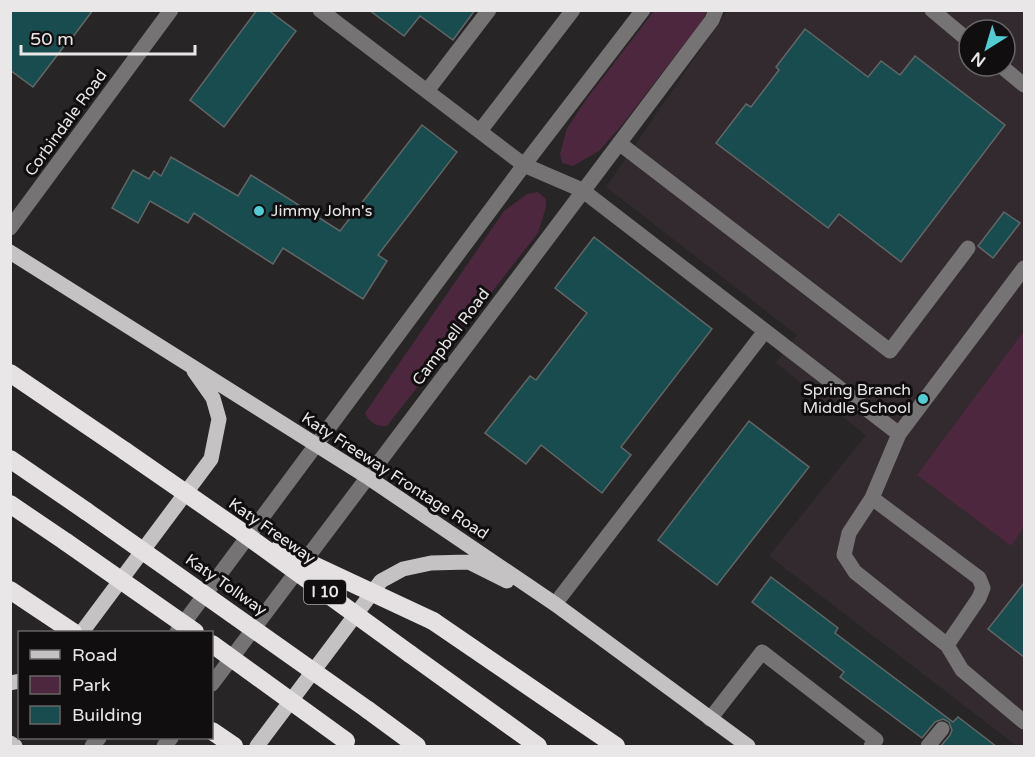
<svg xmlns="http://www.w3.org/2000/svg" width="1035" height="757" font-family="'Varela Round',sans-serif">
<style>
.built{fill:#332a2f;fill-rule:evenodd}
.green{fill:#4c273e}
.building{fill:#194c4f;stroke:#626666;stroke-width:1.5}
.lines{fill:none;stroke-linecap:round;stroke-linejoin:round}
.minor{stroke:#757374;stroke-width:15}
.major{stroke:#c5c2c4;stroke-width:15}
.highway{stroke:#e5e1e3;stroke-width:18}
.highway-bridge{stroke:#e5e1e3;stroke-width:18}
.poi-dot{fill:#51ccd2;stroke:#100e0f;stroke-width:2}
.labels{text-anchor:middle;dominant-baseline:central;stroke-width:6;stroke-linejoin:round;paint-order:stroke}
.shield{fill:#100e0f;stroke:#a8a6a7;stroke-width:1.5}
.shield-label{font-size:15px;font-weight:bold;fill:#e9e7e8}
.street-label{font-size:16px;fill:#e9e7e8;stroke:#100e0f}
.poi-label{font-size:16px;fill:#e9e7e8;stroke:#100e0f;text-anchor:start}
</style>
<rect width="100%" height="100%" fill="#282526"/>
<path class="built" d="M727,11H1024V746H1017L769,556L866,435L776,363L797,335L606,187ZM969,30H1005V66H969Z"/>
<path class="green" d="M654,11H707L702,21L622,125L599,151L573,166L562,163L560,154L567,128L588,97Z
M538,192L546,199V207L538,233L387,426C376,427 369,422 365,413L504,211L527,194Z
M1024,331V527L1011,546L917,475Z"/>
<path class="building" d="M10,10H93L66,46L65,45L33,87L10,70Z
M257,10H268L296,31L224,127L190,100Z
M369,10H475L453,40L420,16L404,36Z
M805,29L868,77L881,61L900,75L915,56L1005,125L901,262L839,214L828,228L716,143L746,104L751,107L779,70L776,67Z
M422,125L457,152L378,255L387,261L363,299L283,248L273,264L194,213L188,223L150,201L138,223L112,208L133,170L149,179L154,171L161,176L171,157L238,196L251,175L340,231Z
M1004,212L1020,223L993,258L978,246Z
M594,237L712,329L621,447L631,455L602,493L541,445L526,464L485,433L530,376L536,380L587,313L555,288Z
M749,421L809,467L717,585L658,540Z
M771,577L838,628L835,633L953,722L958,717L997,747H940L950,735L952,730L949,722L943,719L935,722L922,738L840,677L844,672L752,602Z
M1024,583V657L988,629Z"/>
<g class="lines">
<path class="minor" d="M320,10L524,165L582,190L899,434
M932,10L969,41
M1001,66L1024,85
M427,91L489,10
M480,131L573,10
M619,143L890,351L968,248
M10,228L171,10
M1024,268L899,434L872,498L849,533L844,555L855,572L947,645L962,670L1024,722
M872,498L979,578L983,588L979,598L947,645
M555,604L765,331
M177,632L524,165L643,10
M212,684C379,464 544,241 712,20L716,10
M710,719L762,652L876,740L871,746
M92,746L99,738
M164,746L171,738
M928,746L942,729"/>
<path class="major" d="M10,252L369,478L555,604L748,746
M82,632L211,459L219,419L213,398L194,371
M10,683L20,681
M10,743L15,746
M257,746L381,581L403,569L431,563L469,562L507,581"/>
<path class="highway" d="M10,373L125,451
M10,459L86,511
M10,504L66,542
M10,590L73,632
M433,621L616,746
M410,654L538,746
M368,710L417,746
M212,731L234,746"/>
<path class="highway-bridge" d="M125,451L239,530L410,654
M86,511L368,710
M66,542L195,632
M279,549L433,621
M212,644L346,741"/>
</g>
<g class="poi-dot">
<circle cx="259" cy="211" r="6"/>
<circle cx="923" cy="399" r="6"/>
</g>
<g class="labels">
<rect class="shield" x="304" y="580" width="42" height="24" rx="4.5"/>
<g class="shield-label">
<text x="325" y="592">I 10</text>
</g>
<g class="street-label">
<text transform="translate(66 123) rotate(-54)">Corbindale Road</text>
<text transform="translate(451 337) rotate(-53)">Campbell Road</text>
<text transform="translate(395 476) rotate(33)">Katy Freeway Frontage Road</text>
<text transform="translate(272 531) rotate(35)">Katy Freeway</text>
<text transform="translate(226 585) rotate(35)">Katy Tollway</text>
</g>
<g class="poi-label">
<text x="271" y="211">Jimmy John's</text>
<text x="911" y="390" text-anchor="end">Spring Branch<tspan x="911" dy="18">Middle School</tspan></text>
</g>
</g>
<rect width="1035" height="757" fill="none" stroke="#e9e7e8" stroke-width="24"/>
<rect x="18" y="631" width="195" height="108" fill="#100e0f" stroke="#676566" stroke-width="1.5"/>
<rect x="30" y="650" width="30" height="9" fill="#c5c2c4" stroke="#676566" stroke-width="1.5"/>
<text x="72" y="661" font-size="18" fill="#e9e7e8">Road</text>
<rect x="30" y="676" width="30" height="18" fill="#4c273e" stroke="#676566" stroke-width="1.5"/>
<text x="72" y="691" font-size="18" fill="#e9e7e8">Park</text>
<rect x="30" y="706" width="30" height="18" fill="#194c4f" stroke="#676566" stroke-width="1.5"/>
<text x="72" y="721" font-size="18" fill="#e9e7e8">Building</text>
<g transform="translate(987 48) rotate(217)"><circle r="28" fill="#100e0f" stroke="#676566" stroke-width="1.5"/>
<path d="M0-4.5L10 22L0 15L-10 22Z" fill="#51ccd2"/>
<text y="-9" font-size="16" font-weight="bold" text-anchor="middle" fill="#e9e7e8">N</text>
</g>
<path d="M21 45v9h174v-9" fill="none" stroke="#e9e7e8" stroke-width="3"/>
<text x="30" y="45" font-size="18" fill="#e9e7e8" stroke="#100e0f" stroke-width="4.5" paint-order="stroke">50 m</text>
</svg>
